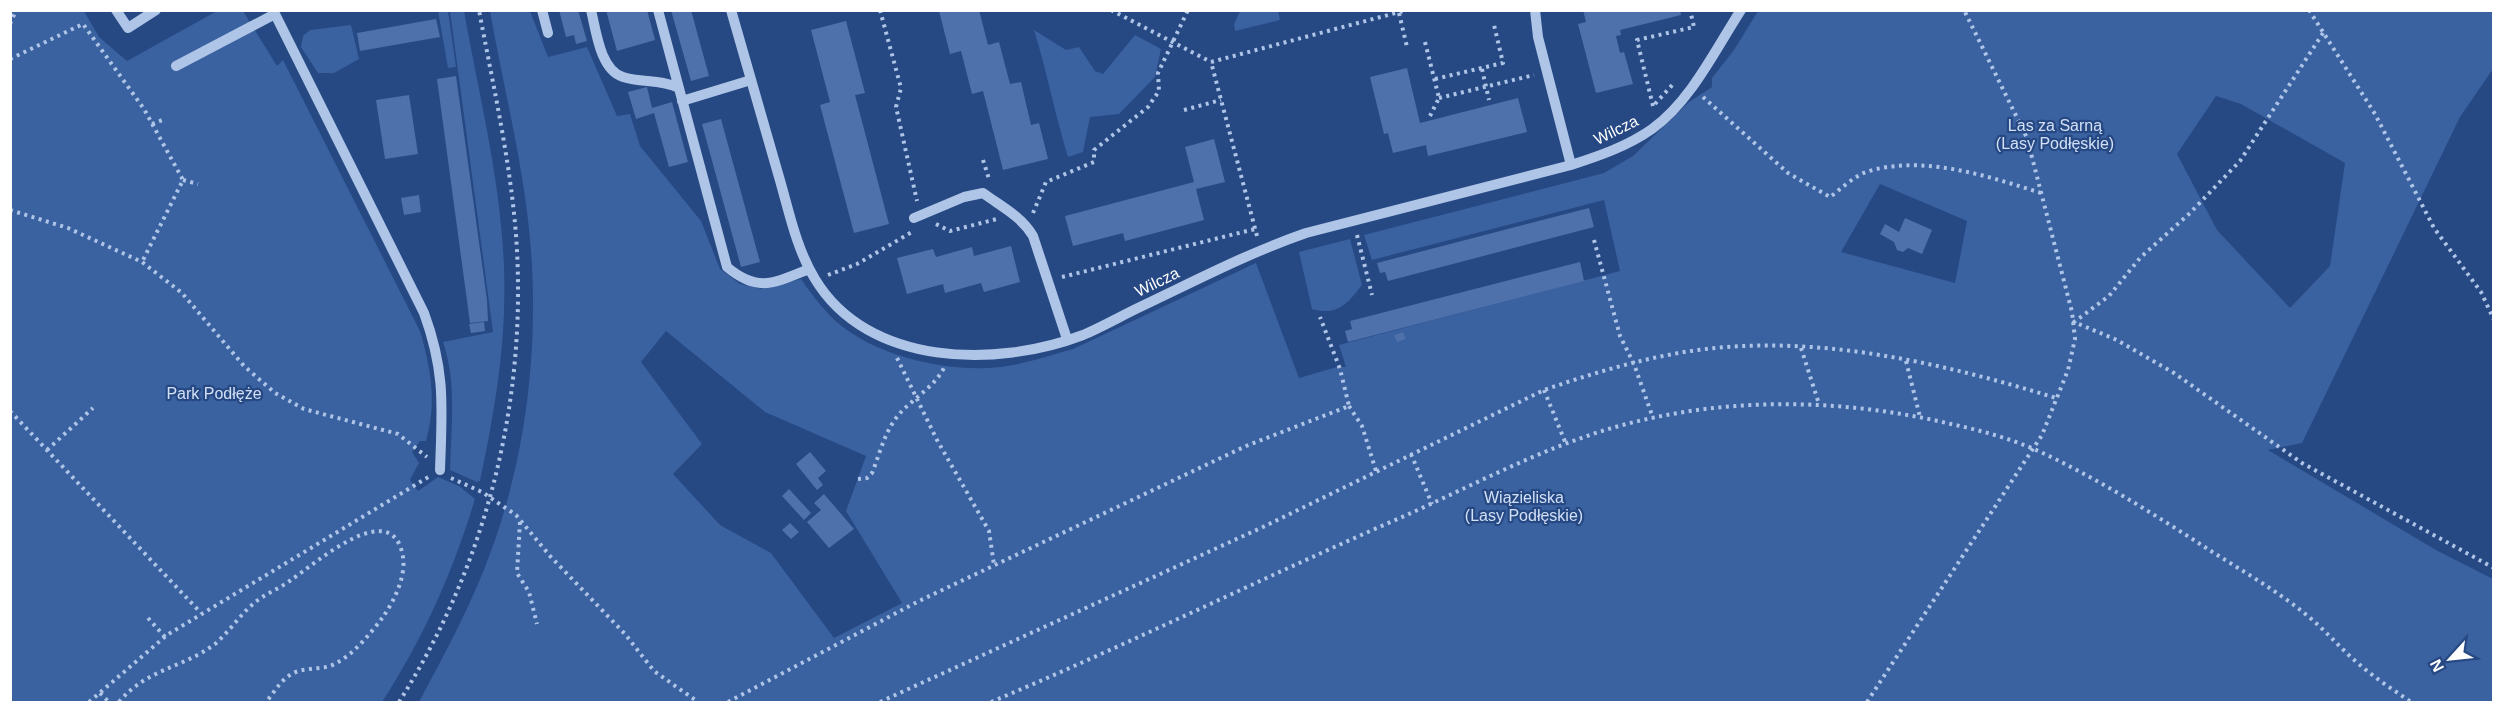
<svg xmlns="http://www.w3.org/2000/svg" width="2504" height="713" font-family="Arial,sans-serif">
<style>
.green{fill:#3a61a0;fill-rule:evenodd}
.building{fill:#4e71ab}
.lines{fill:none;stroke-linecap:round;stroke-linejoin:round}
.path{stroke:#afc5e7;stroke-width:4;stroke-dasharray:3 4.5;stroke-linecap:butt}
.minor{stroke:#afc5e7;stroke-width:10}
.labels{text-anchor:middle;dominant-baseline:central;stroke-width:4.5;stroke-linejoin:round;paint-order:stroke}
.park-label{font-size:16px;fill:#d2e0f6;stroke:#264883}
.street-label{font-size:16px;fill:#fff;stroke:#264883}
</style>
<rect width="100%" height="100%" fill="#264883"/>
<path class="green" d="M10,11H84L99,37L127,61L217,11H243L277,66L283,60L420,331C431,369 437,402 426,441H420L412,452L419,463L410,480L418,491L438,477L459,486L475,499C453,572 423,639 382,702H11Z
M438,11H448L456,67L448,68Z
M450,11H464C479,95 501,181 504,268C507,340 495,410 480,481L477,482L450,470C451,427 457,383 443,342L493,332Z
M490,11H530L548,57L587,47L617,116L630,114L640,146L701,221L720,269L740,284L762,289L801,279C813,296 826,314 843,327C881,356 940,370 987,368C1016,367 1045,357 1073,349L1256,263L1299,378L1337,367H1346L1339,345L1620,271L1604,200L1372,260L1364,235L1604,173L1633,156L1689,102L1712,87V78L1734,50L1758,11H2493V69L2460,117L2302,443L2268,450L2436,550L2493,579V702H419C445,653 472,604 491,551C529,448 541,329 528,220C520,150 502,80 490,11ZM2216,96L2241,104L2345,163L2330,266L2290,308L2217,230L2177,154ZM1880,184L1967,221L1955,283L1841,252ZM666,331L765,412L866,456L846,511L902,603L834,638L771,553L720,525L673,474L702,444L641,362Z
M1240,11H1278L1280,20L1235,31L1234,24Z
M351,25L359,59L334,73H318L301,47L303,36L310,30Z
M1034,30L1066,50L1079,47L1095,71L1103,74L1135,35L1161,49L1155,77L1119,114L1090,117L1083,152L1068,157C1055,115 1047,72 1034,30Z
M1350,239L1362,285C1347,304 1338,316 1312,309L1299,252Z"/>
<path class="building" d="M559,10H578L587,41L576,44L574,35L566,37Z
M606,10H647L655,40L617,51Z
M671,10H691L709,76L691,81Z
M979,10L988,45L999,42L1010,84L1021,82L1031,125L1039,123L1048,159L1003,170L983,91L972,94L961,51L950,54L939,11Z
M1583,10H1680L1681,15L1620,30L1621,35L1616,36L1620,53L1624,52L1633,84L1596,93L1578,24L1586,22Z
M436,19L440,37L360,51L357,33Z
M846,21L865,93L855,95L889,224L854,233L820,105L830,102L811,30Z
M1407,68L1420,123L1518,98L1527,132L1428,156L1426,145L1393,153L1388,133L1384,134L1370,77Z
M456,76L487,300L488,321L470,323L437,79Z
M647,87L652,108L672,102L688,162L669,167L654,113L636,119L628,92Z
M409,95L418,154L385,159L376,100Z
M721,119L760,262L741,267L702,124Z
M1214,139L1225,182L1196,189L1204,220L1125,241L1123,233L1073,246L1065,216L1194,182L1185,147Z
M419,195L421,212L404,215L401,198Z
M1589,208L1594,227L1388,281L1385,272L1380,273L1377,263Z
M1905,218L1932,230L1922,254L1908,248L1903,252L1897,250L1894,242L1880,234L1885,224L1899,232Z
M1011,246L1020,282L984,292L981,283L945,293L943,284L907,294L897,258L933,249L936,257L972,247L974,256Z
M1580,262L1584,281L1348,342L1345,331L1352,329L1350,321Z
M484,322L485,331L471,333L469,324Z
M1403,332L1406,339L1397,342L1394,335Z
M810,452L826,471L818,478L823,485L817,490L796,464Z
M789,489L811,513L804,520L782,496Z
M824,494L854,529L829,548L807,522L821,510L814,503Z
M790,523L799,532L791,539L782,530Z"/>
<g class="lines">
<path class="path" d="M880,10L901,88L896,107L917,201
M1111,10L1211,62
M2309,10L2375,114L2434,228L2481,292L2494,320
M1399,13L1407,47
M10,24L16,10
M2323,33L2240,161L2190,213L2140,258L2109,296L2074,322L2117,340L2174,373L2302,463L2494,568
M1425,42L1439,98L1430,116
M10,59L83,24L144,109L183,180L142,262
M1482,69L1489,100
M1435,79L1503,63L1494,25
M1703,97L1788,173L1830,197C1841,189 1855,175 1869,171C1924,155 1988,176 2041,193
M1439,98L1534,75
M1655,104L1674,83
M1653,106L1637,40L1694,27L1690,10
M1184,110L1221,100
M152,124L165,119
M983,160L989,179
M183,180L198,184
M10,210L68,228L142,262L182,293L244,366L275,393L304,409L398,434L427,457
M1033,213L1046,182L1094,162V150L1148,107L1159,91L1158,73L1188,10
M936,224L950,231L997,219
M1357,235L1372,295
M1257,236L1211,62L1407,10
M1594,240L1620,336L1634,364L1653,418
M828,275L857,264L912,232
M1062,277L1255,229
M1801,348L1819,404
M897,358L937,440L989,531L994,565
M1906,361L1920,417
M1544,390L1566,444
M1349,406L1362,426L1376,471
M10,411L201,613
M47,450L93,408
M1411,454L1432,504
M451,478L482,492L516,515L550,556L625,634L654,671L698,702
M858,479L867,478L872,473C881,451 885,428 903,410C917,396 936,385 945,366
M520,522L517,573L529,592L537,624
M148,618L165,637
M100,693L109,702
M89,702L167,635L430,476
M119,702C146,669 183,668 215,644C229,632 239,616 253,604C264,594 279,589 291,580C315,564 393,494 403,557C406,577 394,601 383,617C370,634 351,658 330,666C317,670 302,667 290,675C280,681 273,694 266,702
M399,702C487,563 528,399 516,235C510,159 493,85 479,10
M728,702L919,601L1246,446L1349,406L1340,369L1320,317
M880,702L1263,527L1544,390C1593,373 1646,357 1698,350C1817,334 1943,363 2056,398
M991,702C1127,645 1258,580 1393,521C1462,491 1529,454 1602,431C1715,396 1837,397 1951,424C1979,430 2008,438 2034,449C2094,476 2155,515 2211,551C2244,572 2279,592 2309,617C2327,632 2342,650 2360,665C2376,679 2394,690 2411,702
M1867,702L2042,435L2068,370L2075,339L2072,312L2027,138L1964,10"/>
<path class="minor" d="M116,10L128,28L156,10
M273,10L424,313C446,373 442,408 440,470
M542,10L548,33
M591,10C596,30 600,70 623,77C642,83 660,79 679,88
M658,10L727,267C758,293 774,283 809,269
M731,10C747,66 763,121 779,177C789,211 796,248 815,279C868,367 997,368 1083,335C1102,327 1121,316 1140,307C1195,281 1248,253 1306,233L1571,165C1599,156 1628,146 1652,129C1691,101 1715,50 1741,10
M1535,10L1538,37L1571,165
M176,66L275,14
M682,101L751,80
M914,218L964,197L983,193C1002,207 1021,216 1033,236L1067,339"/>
</g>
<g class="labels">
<g class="park-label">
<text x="2055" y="125">Las za Sarną<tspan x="2055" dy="18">(Lasy Podłęskie)</tspan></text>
<text x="214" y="393">Park Podłęże</text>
<text x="1524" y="497">Wiązieliska<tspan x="1524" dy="18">(Lasy Podłęskie)</tspan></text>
</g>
<g class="street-label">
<text transform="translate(1616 130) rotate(-26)">Wilcza</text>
<text transform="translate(1157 282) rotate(-26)">Wilcza</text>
</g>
</g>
<rect width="2504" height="713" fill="none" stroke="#ffffff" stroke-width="24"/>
<g transform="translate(2450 659) rotate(243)" stroke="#264883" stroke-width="4.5" paint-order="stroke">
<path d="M0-4.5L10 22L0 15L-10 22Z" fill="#ffffff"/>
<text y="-9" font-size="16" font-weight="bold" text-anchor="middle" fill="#ffffff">N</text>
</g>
</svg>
